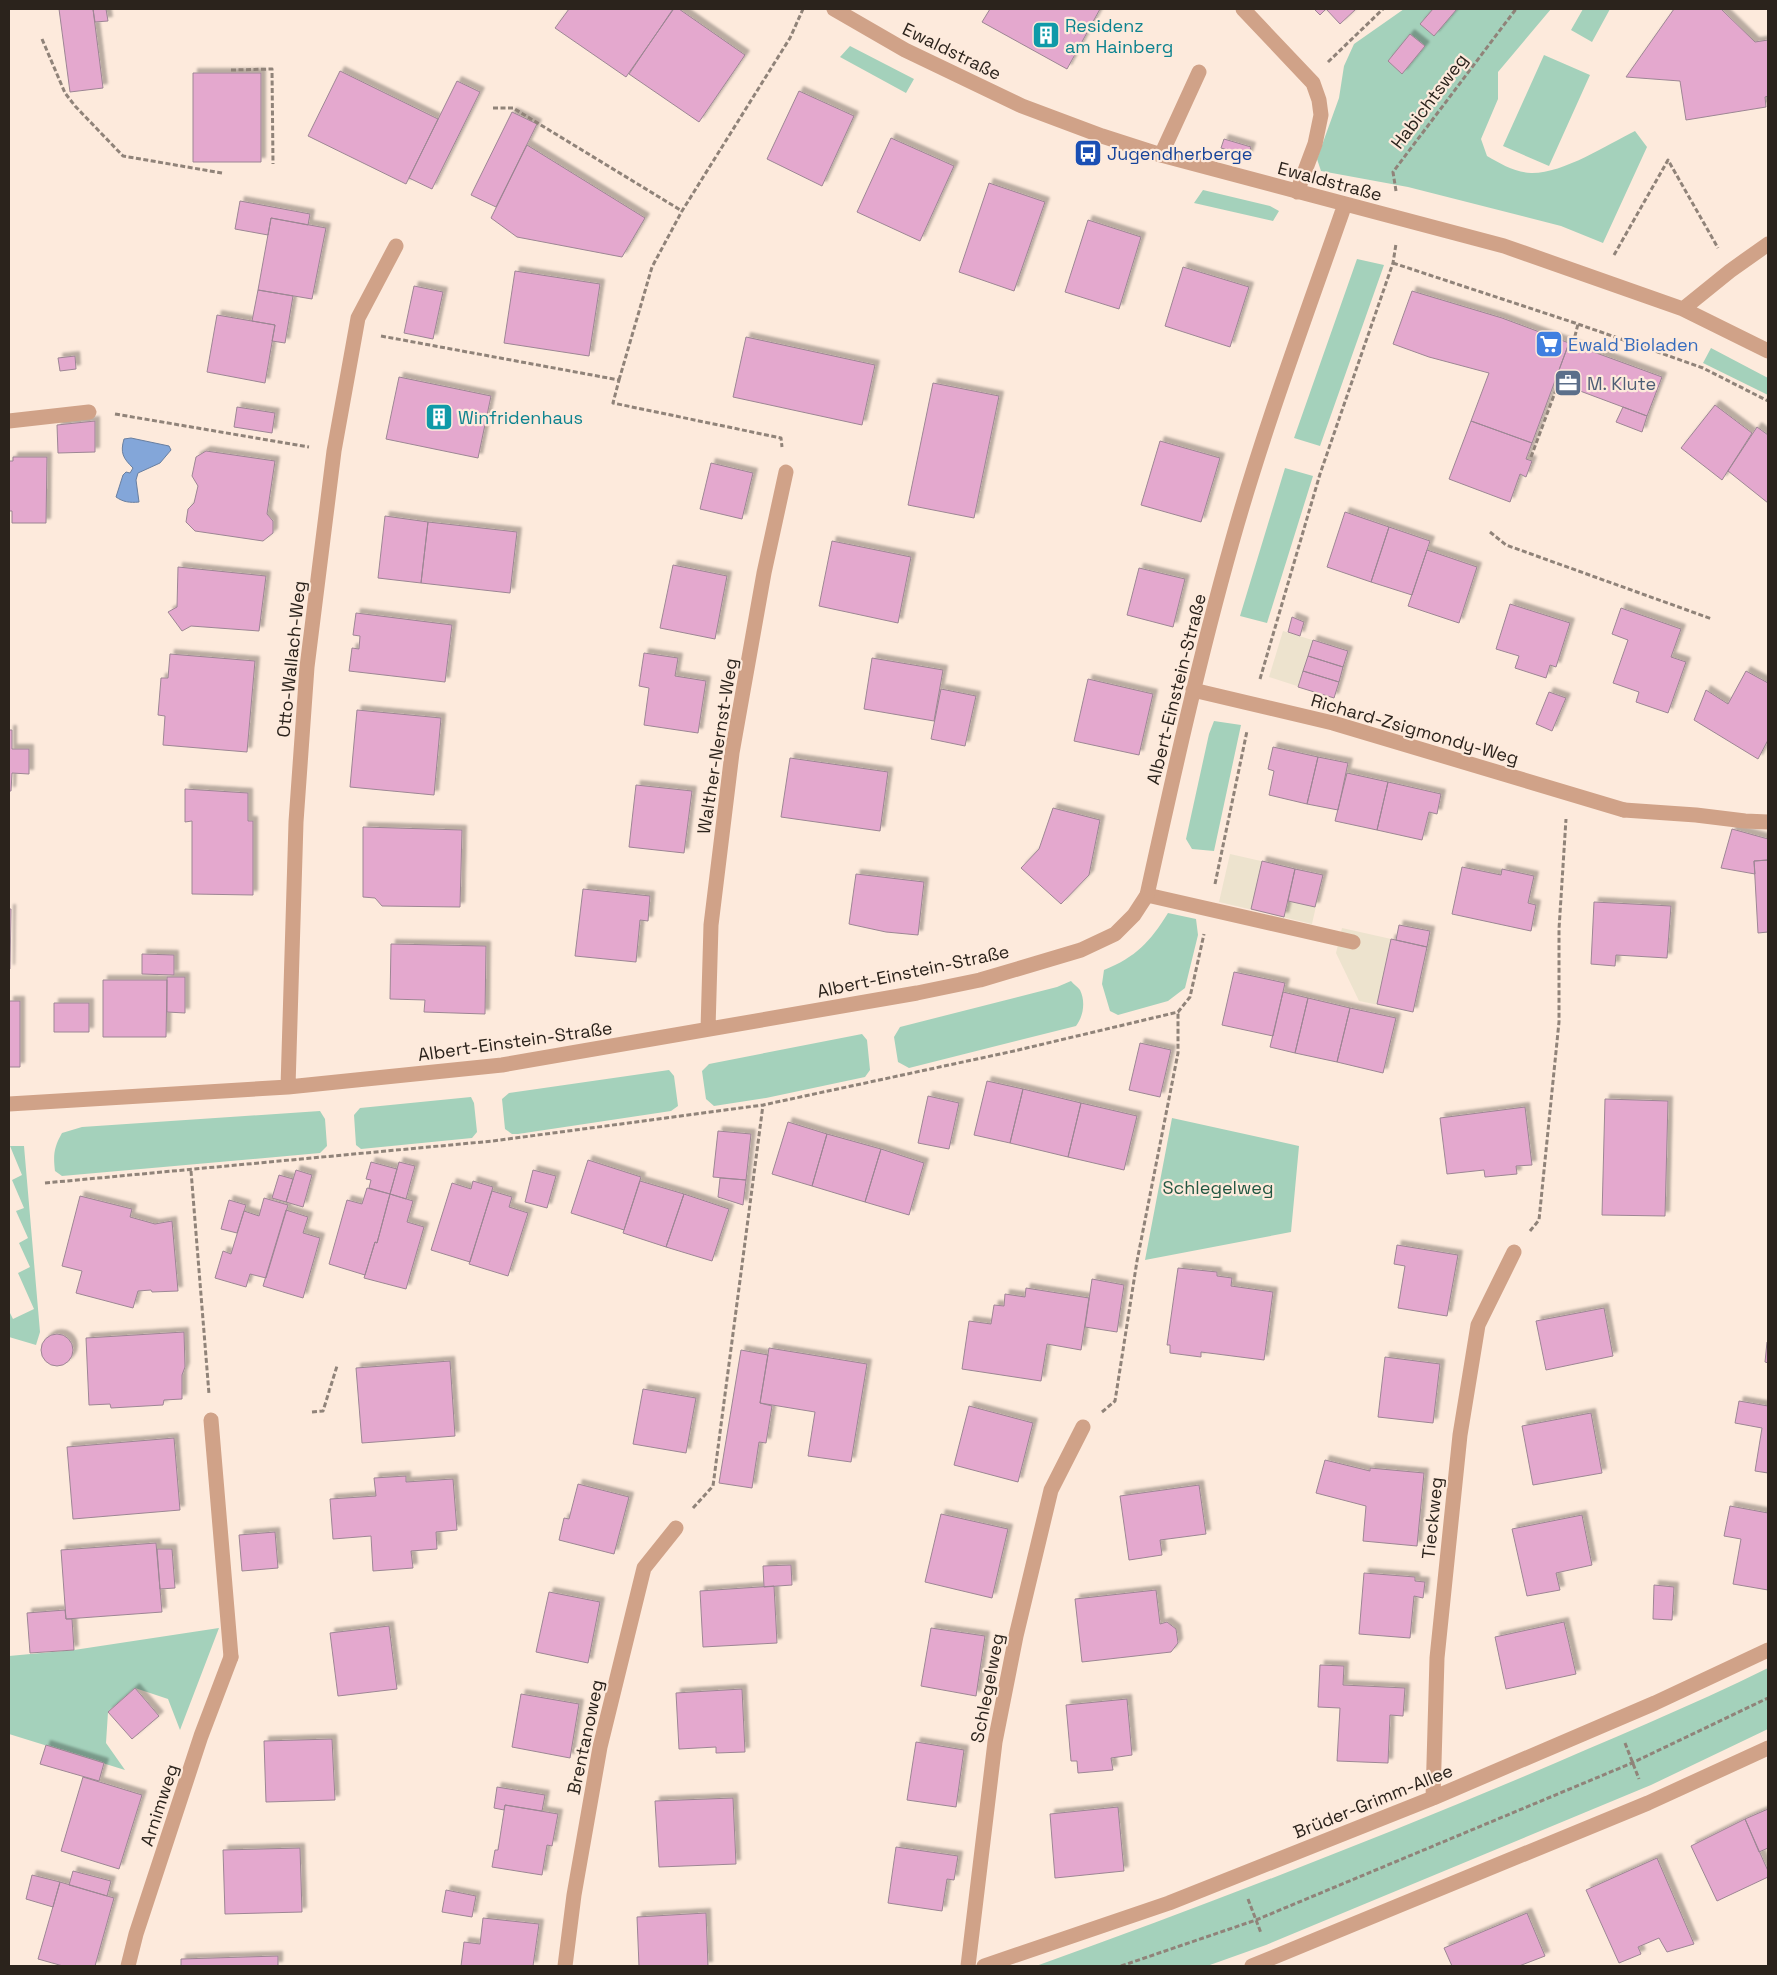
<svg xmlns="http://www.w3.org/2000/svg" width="1777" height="1975" font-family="'Space Grotesk',sans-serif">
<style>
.industrial{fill:#ede3ce}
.green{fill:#a4d1bb}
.water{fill:#83a6d9;stroke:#697fa0}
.building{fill:#e4a8ce;stroke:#9d8694;filter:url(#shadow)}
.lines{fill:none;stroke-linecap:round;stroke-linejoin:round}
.path{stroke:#908379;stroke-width:3;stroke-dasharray:5 2.5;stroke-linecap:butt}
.service{stroke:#d0a288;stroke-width:15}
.minor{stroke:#d0a288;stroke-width:15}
.labels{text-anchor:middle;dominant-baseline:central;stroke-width:4.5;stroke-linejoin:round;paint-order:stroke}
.culture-label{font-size:18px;fill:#0d838f;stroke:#fdeadc;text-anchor:start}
.street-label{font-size:18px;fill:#2b231c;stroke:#fdeadc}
.transit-label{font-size:18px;fill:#164399;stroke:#fdeadc;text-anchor:start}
.shop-label{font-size:18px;fill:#366cbe;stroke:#fdeadc;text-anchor:start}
.service-label{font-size:18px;fill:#4e5e75;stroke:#fdeadc;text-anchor:start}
.park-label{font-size:18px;fill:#225842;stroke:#fdeadc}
</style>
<defs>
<filter id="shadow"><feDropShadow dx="4.5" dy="-4.5" stdDeviation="1" flood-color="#0004"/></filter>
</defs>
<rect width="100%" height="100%" fill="#fdeadc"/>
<path class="industrial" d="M1283,631L1348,651L1334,698L1269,677Z
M1230,854L1323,875L1312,924L1219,902Z
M1342,928L1427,947L1413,1012L1359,1001L1336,953Z"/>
<path class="green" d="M1404,9H1551L1498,72V99L1481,139L1487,156C1501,164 1514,172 1531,173C1562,174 1607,145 1635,131L1647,147L1603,243L1561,226L1408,187L1321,171L1317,159L1339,98L1344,66L1354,44Z
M1583,9H1610L1592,42L1571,30Z
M850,46L914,79L906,93L840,57Z
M1544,55L1590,75L1549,166L1503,146Z
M1203,190L1270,206L1279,211L1273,221L1194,203Z
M1357,259L1384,265L1320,446L1294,438Z
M1711,348L1768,378V395L1703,363Z
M1285,468L1313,476L1267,623L1240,616Z
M1214,721L1241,725L1214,851L1192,849L1186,839L1209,734Z
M1168,913L1196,919L1198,935L1185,988L1168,1001L1118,1015L1110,1011L1102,984L1104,970C1136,957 1150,942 1168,913Z
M1071,981C1073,984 1078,987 1080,990C1086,1002 1083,1017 1076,1026L909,1068L898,1062L894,1037L900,1027L1057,987Z
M862,1034L867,1040L870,1070L865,1077L766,1098L714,1106L706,1099L702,1071L709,1064Z
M669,1070L674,1076L678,1106L671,1111L518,1134H512L505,1129L502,1099L509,1093Z
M471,1097L474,1103L477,1132L472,1138L361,1149L356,1145L354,1115L360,1108Z
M320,1111L325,1119L327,1146L320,1153L62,1176L55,1171C53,1155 54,1147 62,1133L82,1127Z
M1172,1118L1299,1146L1291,1232L1145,1260Z
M10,1146H24L40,1332L36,1345L9,1337V1311L13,1319L34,1309L18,1273L30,1267L19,1243L28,1238L16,1211L24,1208L12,1180L22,1175Z
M219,1628L180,1730L168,1699L135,1688L108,1712L106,1743L125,1770L9,1734V1656L74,1650Z
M1768,1668V1729L1651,1785L1266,1945L1207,1966H1036C1201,1907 1363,1844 1525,1776C1606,1741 1689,1707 1768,1668Z"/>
<path class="water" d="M131,438L169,446L171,450L160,463L138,473L136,480L139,502C130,503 123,502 116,497L123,475L126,472L130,473L133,468C123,458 120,453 124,439Z"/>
<path class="building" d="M59,9H93L103,88L70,92Z
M93,9H106L108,21L95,22Z
M569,9H671L673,10L626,77L555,28Z
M673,9H679L745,55L699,122L629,74Z
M990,9H1100L1067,69L982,22Z
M1314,9H1356L1340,24L1326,9L1320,15Z
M1433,9H1457L1434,36L1420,24Z
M1674,9H1721L1755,42L1768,40V96L1765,97L1766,107L1686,120L1680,81L1626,77Z
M1410,34L1425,46L1402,74L1388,61Z
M340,71L438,119L406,184L308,136Z
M193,73H261V162H193Z
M457,81L480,92L432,189L409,178Z
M799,91L854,116L822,186L767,159Z
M512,112L537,124L496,207L471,195Z
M891,138L954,166L920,241L857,212Z
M1224,139L1251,147L1248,156L1221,148Z
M527,145L645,218L622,257L517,237L491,218Z
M989,183L1045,202L1014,291L959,272Z
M240,201L310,214L308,225L271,218L268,235L235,229Z
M271,218L326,228L312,299L258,290Z
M1088,220L1141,237L1119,309L1065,292Z
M1183,267L1249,287L1230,347L1165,326Z
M515,271L600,284L589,356L504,343Z
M414,286L443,292L433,339L404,333Z
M258,290L293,296L285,343L272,341L275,325L252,321Z
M1412,291L1502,318L1569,343L1532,443L1471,421L1489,373L1429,357L1393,344Z
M217,315L275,325L265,383L207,372Z
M746,337L875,365L862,425L733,397Z
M1569,343L1662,377L1647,416L1564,385L1566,381L1556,378Z
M75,356L76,369L60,371L58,358Z
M399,377L491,396L478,458L386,439Z
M933,383L999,396L974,518L908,505Z
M1715,405L1752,433L1722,480L1681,448Z
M237,407L275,413L272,433L234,427Z
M1623,407L1647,416L1642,432L1616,422Z
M95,421V452L58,453L57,425Z
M1471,421L1532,443L1526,459L1532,461L1526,477L1520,474L1510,502L1449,479Z
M1757,427L1768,435V503L1728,471Z
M1160,441L1220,458L1201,522L1141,505Z
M206,451L275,461L267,514L273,521V533L263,541L195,531L186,522L188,509L194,503L198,486L192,476L196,457Z
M13,457H47L46,523H12V511H9V461H13Z
M711,463L753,473L742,519L700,509Z
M1345,512L1389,527L1371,582L1327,567Z
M385,516L428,522L421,583L378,578Z
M428,522L517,532L510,593L421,583Z
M1389,527L1430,541L1412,595L1371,582Z
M832,541L911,557L898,623L819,606Z
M1427,550L1477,567L1459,623L1408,606Z
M673,565L727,576L715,639L660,628Z
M178,567L266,576L259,631L191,626L182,631L168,612L177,607Z
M1139,568L1185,579L1173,627L1127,615Z
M1510,604L1570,623L1556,667L1550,665L1546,678L1515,668L1519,656L1496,649Z
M1621,608L1681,629L1671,657L1686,662L1668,713L1636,702L1639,692L1613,683L1628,640L1612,634Z
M356,613L452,625L445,682L349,671L352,648L359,649L360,636L353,635Z
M1292,617L1304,622L1300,636L1288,632Z
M1313,640L1348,651L1343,667L1308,656Z
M644,653L678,658L675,676L706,681L698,733L644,725L649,688L639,686Z
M170,654L255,661L247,752L163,745L165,716L158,715L161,678H168Z
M1308,656L1343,667L1339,682L1303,671Z
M872,658L943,670L934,721L864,709Z
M1303,671L1339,682L1334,698L1298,687Z
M1746,671L1768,683V740L1758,759L1694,720L1706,690L1728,704Z
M1088,679L1153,694L1139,755L1074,741Z
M941,689L976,696L965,746L931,739Z
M1549,692L1566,698L1552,731L1536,724Z
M357,710L441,718L434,795L350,787Z
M9,730H12V749H29V774L12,773L11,791H9Z
M1273,747L1318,757L1307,804L1269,795L1274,771L1268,769Z
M1318,757L1348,763L1338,810L1307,804Z
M790,758L888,772L880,831L781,817Z
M1347,773L1388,782L1377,830L1335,821Z
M1388,782L1441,794L1437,814L1429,812L1422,840L1377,830Z
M636,785L692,791L684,853L629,847Z
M185,789L248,793V821H253V895L192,894V821L185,822Z
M1053,808L1100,820L1089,875L1061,904L1021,868L1039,849Z
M363,827L462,830L460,907L382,906L375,898L363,897Z
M1732,829L1768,839V860L1754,861L1755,874L1721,868Z
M1768,860V932L1758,933L1754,861Z
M1262,861L1295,869L1284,917L1251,909Z
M1462,867L1501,875L1502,869L1534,876L1528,903L1536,905L1531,931L1452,914Z
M1295,869L1323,875L1315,907L1288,901Z
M856,874L924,882L918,935L886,932L849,924Z
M583,889L650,896L648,921L640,920L636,962L575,956Z
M1594,902L1671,906L1667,958L1616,955L1615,966L1591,964Z
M9,909H11L10,969H9Z
M1399,925L1430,931L1427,947L1396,940Z
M1391,939L1427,947L1413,1012L1377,1004Z
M391,944L486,946L485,1014L424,1012L425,1000L390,999Z
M142,954L174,955V975L142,974Z
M1234,972L1285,983L1273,1036L1222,1025Z
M167,977H185V1013L167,1012Z
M103,980H167L166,1037H103Z
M1283,992L1308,998L1295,1053L1270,1047Z
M1308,998L1350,1008L1337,1062L1295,1053Z
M9,1001H20V1067H9Z
M54,1003H89V1032H54Z
M1350,1008L1396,1018L1383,1073L1337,1062Z
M1140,1043L1171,1050L1160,1097L1129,1090Z
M987,1081L1023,1089L1010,1143L974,1135Z
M1023,1089L1081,1103L1068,1157L1010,1143Z
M928,1096L959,1103L949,1149L918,1143Z
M1605,1099L1668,1101L1665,1216L1602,1215Z
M1081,1103L1137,1116L1124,1170L1068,1157Z
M1525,1107L1532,1165L1516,1166L1517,1174L1485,1177L1484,1170L1447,1174L1440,1118Z
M788,1122L827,1134L812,1186L772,1174Z
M718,1131L751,1134L746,1180L713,1177Z
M827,1134L881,1149L865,1202L812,1186Z
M881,1149L924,1163L909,1215L865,1202Z
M588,1160L641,1177L624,1230L571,1213Z
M371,1162L397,1169L390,1194L369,1188L371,1180L366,1179Z
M399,1162L415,1166L406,1199L390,1194Z
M296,1170L312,1175L303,1207L286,1202Z
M533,1170L556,1176L547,1208L525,1202Z
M279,1175L293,1179L286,1202L272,1198Z
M720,1178L746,1180L743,1205L718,1197Z
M473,1181L493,1187L470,1262L431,1250L452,1183L471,1189Z
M640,1181L684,1194L666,1247L623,1233Z
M367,1188L390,1194L377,1243L375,1242L365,1275L329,1264L347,1200L362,1204Z
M492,1191L512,1197L509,1207L528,1213L508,1276L469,1264Z
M390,1194L413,1201L407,1222L424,1227L406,1289L364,1278L375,1242L377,1243Z
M684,1194L729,1209L712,1261L666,1247Z
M80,1196L132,1209L130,1217L155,1224L172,1221L178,1291L152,1292L151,1290L138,1291L133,1308L76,1293L82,1271L62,1266Z
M264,1198L288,1205L266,1278L250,1274L246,1287L215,1278L223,1251L231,1254L244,1211L259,1216Z
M229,1200L246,1205L237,1233L221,1229Z
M286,1210L308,1217L303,1233L320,1238L303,1298L263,1286Z
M1397,1245L1458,1255L1447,1316L1398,1308L1405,1266L1394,1264Z
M1178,1268L1217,1272V1276L1232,1278L1231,1286L1273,1292L1264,1360L1201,1352V1357L1170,1353V1345H1167Z
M1092,1279L1124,1285L1117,1332L1085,1327Z
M1026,1288L1089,1298L1081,1350L1047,1344L1041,1381L962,1369L969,1321L991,1324L994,1305L1004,1306L1005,1294L1025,1297Z
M1604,1308L1613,1356L1546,1370L1536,1321Z
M184,1332L185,1367L182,1375V1399L164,1400L163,1405L111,1408L110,1404L89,1405L86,1338Z
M41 1350a16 16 0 1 1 32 0a16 16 0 1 1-32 0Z
M1767,1342H1768V1363L1765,1362Z
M769,1348L867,1364L851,1462L808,1456L815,1412L760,1403Z
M741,1350L768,1355L760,1403L772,1406L766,1443L759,1442L752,1488L719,1483Z
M1385,1357L1440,1364L1433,1423L1378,1417Z
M450,1361L455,1436L362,1443L356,1368Z
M643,1389L696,1398L686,1453L633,1444Z
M1739,1401L1768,1406V1473L1755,1471L1762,1428L1735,1423Z
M969,1406L1033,1423L1018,1482L954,1465Z
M1591,1413L1602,1473L1533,1485L1522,1426Z
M174,1438L180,1510L73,1519L67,1447Z
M1325,1460L1370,1471V1468L1424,1473L1417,1546L1363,1541L1366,1506L1316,1493Z
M406,1476V1482L453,1479L457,1530L436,1532L437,1549L411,1551L413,1568L373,1571L371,1536L333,1539L330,1499L376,1496L374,1478Z
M578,1484L629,1497L614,1554L559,1540L564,1518L569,1519Z
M1199,1485L1206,1534L1160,1540L1162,1555L1129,1560L1120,1496Z
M1730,1506L1768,1513V1590L1733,1584L1741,1539L1724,1536Z
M941,1514L1008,1529L992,1598L925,1582Z
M1582,1515L1592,1565L1556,1573L1560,1590L1527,1596L1512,1529Z
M275,1532L278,1568L242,1571L239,1535Z
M156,1543L162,1612L66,1619L61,1550Z
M157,1549H172L175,1588L160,1589Z
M791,1565L792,1585L764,1587L763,1566Z
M1364,1573L1415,1577V1581L1425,1582L1423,1598L1414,1596L1410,1638L1359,1634Z
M1654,1585L1674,1587L1672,1620L1653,1619Z
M774,1586L777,1643L703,1647L700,1591Z
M1156,1590L1160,1624L1167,1622L1176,1629L1178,1643L1171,1652L1082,1662L1075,1599Z
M549,1592L600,1602L588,1663L536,1652Z
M65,1610L66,1619H72L74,1650L30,1653L27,1613Z
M1564,1622L1576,1674L1506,1689L1495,1637Z
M389,1626L397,1689L338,1696L330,1633Z
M931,1628L985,1636L976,1696L921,1686Z
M1320,1665L1344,1666L1343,1685L1405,1688L1403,1716L1390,1715L1388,1763L1337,1761L1340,1708L1318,1707Z
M135,1688L159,1716L132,1739L108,1712Z
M742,1689L745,1752L716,1753V1747L679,1749L676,1693Z
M521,1694L579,1704L570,1758L512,1747Z
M1127,1699L1132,1755L1111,1758L1113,1770L1078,1773L1077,1761H1071L1066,1705Z
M332,1739L335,1800L266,1802L264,1741Z
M916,1742L964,1750L956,1807L907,1800Z
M46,1745L104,1763L99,1781L40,1764Z
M83,1777L142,1795L119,1869L61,1851Z
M497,1787L545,1795L542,1811L505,1805L504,1810L494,1808Z
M733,1798L736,1864L659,1867L655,1801Z
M505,1805L558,1814L552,1846L547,1845L542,1875L492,1867L495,1850H498Z
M1118,1807L1124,1871L1055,1878L1050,1814Z
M1768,1809V1848L1759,1852L1745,1819Z
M1745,1819L1768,1871V1877L1717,1901L1691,1846Z
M896,1847L958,1856L954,1880L947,1879L942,1911L888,1903Z
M300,1848L302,1912L225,1914L223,1850Z
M1657,1858L1694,1944L1667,1952L1659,1938L1638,1947L1641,1954L1619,1963L1586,1890Z
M73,1871L111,1881L107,1896L69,1885Z
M32,1875L60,1882L53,1907L26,1899Z
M60,1882L114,1898L95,1966H63L38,1959Z
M446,1890L476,1896L472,1917L442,1912Z
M706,1913L708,1966H639L637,1917Z
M1527,1913L1545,1956L1519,1966H1452L1444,1948Z
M483,1918L539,1924L533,1966H461L464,1942L480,1944Z
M278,1956V1966H181V1959Z"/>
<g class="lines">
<path class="path" d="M42,39L65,93L75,106L123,156L222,173
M1328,62L1383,9
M231,70L272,69L273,164
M493,108H513L682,211
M1396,191L1393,172L1516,9
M1614,255L1668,160L1718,248
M1393,263L1578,324L1703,368L1768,401
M381,336L619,380L613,403L781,438L782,447
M1573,344L1578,324
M619,380L652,267L682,211L790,38L803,9
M115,414L309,447
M1531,457L1560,379
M1490,532L1506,545L1712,619
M1260,679L1320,474L1393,263L1396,244
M1215,884L1247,731
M191,1171L209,1394
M45,1183L493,1141L763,1105L1014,1051L1178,1012L1190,997L1204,934
M1530,1231L1539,1220L1559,1022V929L1566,819
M312,1412L323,1411L337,1366
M1102,1412L1115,1401L1137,1261L1178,1053V1012
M693,1508L713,1486L763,1105
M1625,1743L1639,1779
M1248,1899L1261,1933
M1121,1966L1256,1920L1632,1763L1768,1698"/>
<path class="service" d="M1243,9L1313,83L1319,100L1321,115L1315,144L1297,192
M1161,155L1199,72
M9,421L89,412
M1624,810L1696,815L1745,821L1768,822
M1147,895L1353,942
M211,1420L231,1657"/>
<path class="minor" d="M834,9L905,50L1022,106L1102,136L1161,155L1504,246L1683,309L1768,351
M1683,309L1730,271L1768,244
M1193,690L1333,723L1624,810
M708,1029L711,925L732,753L764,573L786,472
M288,1087L296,822L307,667L334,451L358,318L396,246
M9,1104L288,1087L502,1065L917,993L980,980L1081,950L1115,934L1134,915L1147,895C1173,777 1199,659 1232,542C1264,428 1306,316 1345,204
M1433,1798L1437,1658L1460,1435L1478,1325L1514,1252
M128,1966L136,1934L201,1736L231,1657
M565,1966L574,1895L600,1747L644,1568L676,1528
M968,1966L995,1742L1016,1636L1051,1490L1083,1427
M984,1966L1169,1903L1433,1798L1655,1703L1768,1650
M1252,1966L1648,1803L1768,1748"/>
</g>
<defs>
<g id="building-square" transform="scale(1.4375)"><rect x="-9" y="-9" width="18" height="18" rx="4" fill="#0f9aa8" stroke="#fdeadc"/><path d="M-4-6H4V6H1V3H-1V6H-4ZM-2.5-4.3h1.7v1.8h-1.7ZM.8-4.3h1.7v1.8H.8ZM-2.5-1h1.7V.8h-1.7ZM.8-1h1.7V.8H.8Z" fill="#fff"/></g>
<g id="bus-square" transform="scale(1.4375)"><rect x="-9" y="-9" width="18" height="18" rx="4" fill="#1a4fb4" stroke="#fdeadc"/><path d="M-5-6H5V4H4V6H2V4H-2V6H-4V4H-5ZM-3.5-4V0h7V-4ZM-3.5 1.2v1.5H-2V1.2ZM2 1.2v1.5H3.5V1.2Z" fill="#fff"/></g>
<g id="supermarket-square" transform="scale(1.4375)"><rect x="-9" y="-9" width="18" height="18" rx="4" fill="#3f7fe0" stroke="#fdeadc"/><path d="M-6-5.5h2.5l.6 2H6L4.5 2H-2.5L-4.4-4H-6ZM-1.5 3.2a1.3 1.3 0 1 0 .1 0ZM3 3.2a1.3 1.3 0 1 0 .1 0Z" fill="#fff"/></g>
<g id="office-square" transform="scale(1.4375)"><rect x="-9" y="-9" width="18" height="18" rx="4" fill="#5c6f8a" stroke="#fdeadc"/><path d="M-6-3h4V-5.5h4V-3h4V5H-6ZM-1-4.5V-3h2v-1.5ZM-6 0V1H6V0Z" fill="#fff"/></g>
</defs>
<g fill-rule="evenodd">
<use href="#building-square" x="1046" y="35"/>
<use href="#bus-square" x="1088" y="153"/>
<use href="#supermarket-square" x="1549" y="344"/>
<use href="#office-square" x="1568" y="383"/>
<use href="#building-square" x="439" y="417"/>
</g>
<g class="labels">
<g class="culture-label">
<text x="1065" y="25">Residenz<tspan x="1065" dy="21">am Hainberg</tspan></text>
<text x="458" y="417">Winfridenhaus</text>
</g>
<g class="street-label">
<text transform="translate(952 51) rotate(26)">Ewaldstraße</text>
<text transform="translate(1429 101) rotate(-53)">Habichtsweg</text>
<text transform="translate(1330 181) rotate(15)">Ewaldstraße</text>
<text transform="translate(291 659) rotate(-84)">Otto-Wallach-Weg</text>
<text transform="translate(1176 689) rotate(-76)">Albert-Einstein-Straße</text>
<text transform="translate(1415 729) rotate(16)">Richard-Zsigmondy-Weg</text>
<text transform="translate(717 746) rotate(-81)">Walther-Nernst-Weg</text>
<text transform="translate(913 971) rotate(-12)">Albert-Einstein-Straße</text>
<text transform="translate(515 1041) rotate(-8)">Albert-Einstein-Straße</text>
<text transform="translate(1432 1518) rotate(-84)">Tieckweg</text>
<text transform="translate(987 1688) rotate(-79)">Schlegelweg</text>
<text transform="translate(585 1737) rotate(-78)">Brentanoweg</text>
<text transform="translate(1373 1801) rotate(-22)">Brüder-Grimm-Allee</text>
<text transform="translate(159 1805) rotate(-72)">Arnimweg</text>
</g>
<g class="transit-label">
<text x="1107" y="153">Jugendherberge</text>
</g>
<g class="shop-label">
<text x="1568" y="344">Ewald Bioladen</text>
</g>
<g class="service-label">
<text x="1587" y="383">M. Klute</text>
</g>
<g class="park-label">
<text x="1218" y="1187">Schlegelweg</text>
</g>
</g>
<rect width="1777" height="1975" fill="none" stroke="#2b231c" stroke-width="20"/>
</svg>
